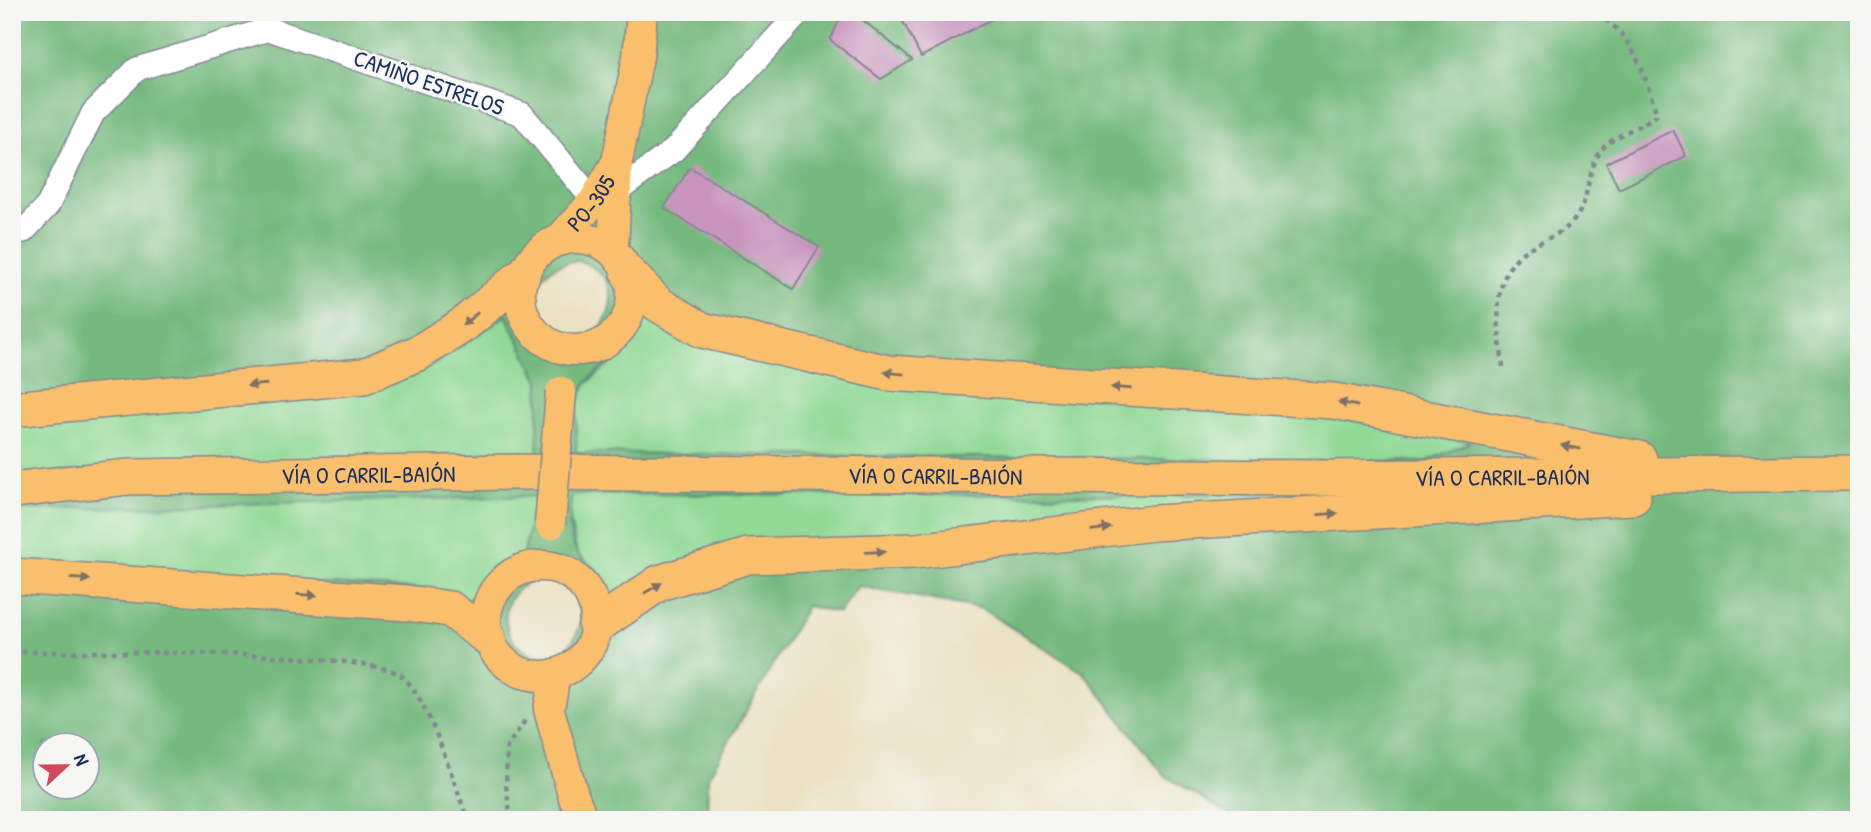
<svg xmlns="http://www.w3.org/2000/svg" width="1871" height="832" font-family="'Patrick Hand',sans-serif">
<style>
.green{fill:#91d995;stroke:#56847a;stroke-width:2}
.forest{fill:#74b97e;stroke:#48746e;stroke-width:2;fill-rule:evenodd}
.building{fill:#c994be}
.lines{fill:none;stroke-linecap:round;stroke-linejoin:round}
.minor-casing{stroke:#838891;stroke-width:26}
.major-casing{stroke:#838891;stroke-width:33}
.highway-casing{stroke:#838891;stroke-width:38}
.path{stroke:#838891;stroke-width:4.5;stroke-dasharray:5 5;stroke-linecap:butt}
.minor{stroke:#fff;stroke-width:23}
.major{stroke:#f9bf6d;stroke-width:30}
.highway{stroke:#f9bf6d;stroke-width:35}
.major-bridge-casing{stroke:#838891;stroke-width:33;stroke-linecap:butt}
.major-bridge{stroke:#f9bf6d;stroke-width:30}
.oneway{fill:#7f7065}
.labels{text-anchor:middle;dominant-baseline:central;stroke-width:5;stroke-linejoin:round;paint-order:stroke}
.street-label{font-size:23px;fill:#1b2f5e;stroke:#f6f6f2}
</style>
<rect width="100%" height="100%" fill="#f6f6f2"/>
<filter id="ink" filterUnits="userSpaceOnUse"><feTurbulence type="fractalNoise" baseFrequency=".0143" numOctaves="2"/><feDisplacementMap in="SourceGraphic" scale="14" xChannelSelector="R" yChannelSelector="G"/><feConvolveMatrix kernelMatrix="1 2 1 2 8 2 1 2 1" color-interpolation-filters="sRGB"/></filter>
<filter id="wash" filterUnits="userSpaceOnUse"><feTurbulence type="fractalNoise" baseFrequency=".00686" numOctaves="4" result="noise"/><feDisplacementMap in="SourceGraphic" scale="28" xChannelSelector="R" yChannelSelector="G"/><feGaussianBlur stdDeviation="1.57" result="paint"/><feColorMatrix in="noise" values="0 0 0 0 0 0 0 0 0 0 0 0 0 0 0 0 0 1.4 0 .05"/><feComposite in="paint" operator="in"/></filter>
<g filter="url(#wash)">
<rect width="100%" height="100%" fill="#ebe2c4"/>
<path class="green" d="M640,306L1232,397L1471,442L1426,462L575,453L578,402L586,384L625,352Z
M506,315L540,382L538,454L12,475V425L389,383L438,362Z
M571,494L1360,495L612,606L609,587L599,572L577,553L569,516Z
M536,495L524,552L488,582L479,595L470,599L431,590L12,566V510Z"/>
<path class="forest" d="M12,12H1859V820H1238L1164,775L1084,673L982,609L858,586L839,613L807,606L708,777L707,820H12V566L431,590L470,599L479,595L487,582L524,552L536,496L12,510V475L537,454L540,382L506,315L438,362L389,383L12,425ZM579,261C614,272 621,306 596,332C531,361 509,263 579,261ZM640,308L1010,393L1341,409L1470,442L1426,462L576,453C577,433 573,400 586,384C610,353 639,358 640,308ZM571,494L1360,495L651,582L612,605C607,574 596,576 579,555C567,541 570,511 571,494ZM549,579C584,590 591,624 565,650C501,679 479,581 549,579ZM46,744H88V786H46Z"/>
<g id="blocks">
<path class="building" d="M843,12H853L912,60L881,79L830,40Z
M898,12H1005L921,57Z
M1673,130L1686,156L1619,189L1606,163Z
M690,167L819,247L793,289L664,208Z"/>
</g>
</g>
<g filter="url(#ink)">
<use href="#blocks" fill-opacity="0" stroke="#838891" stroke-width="2"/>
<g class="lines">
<g class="minor-casing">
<path id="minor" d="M615,193L674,150L800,12
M12,232L24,231L48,205L93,113L137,69L269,29L522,114L594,201"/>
</g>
<g class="major-casing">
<g id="major">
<circle cx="576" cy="294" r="56"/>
<path id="s1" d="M559,240L594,201L615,165"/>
<path d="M613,251L617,162L638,57L642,12"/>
<circle cx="541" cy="621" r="55"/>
<path d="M555,674L549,710L574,798L583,820"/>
</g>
</g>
<g class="highway-casing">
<g id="highway">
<path d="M629,274L658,304L702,330L888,373L1334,401L1639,459"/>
<path d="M12,409L364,376L420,352L463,325L522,276"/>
<path id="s2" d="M12,490L128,477L517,472L1327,478L1859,473"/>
<path d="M12,576L407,603L450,609L488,638"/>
<path d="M596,626L659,583L748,556L915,551L1154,523L1633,497"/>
</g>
</g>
<path class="path" d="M1488,12L1490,16L1509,12
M1503,367C1499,330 1489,282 1521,254C1536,241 1561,237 1575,219C1591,199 1586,164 1606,145C1620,133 1642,126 1657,115C1644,75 1633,28 1590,12
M12,652C70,652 370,649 402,676C429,699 454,784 468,820
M511,820L506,786L507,747L526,719"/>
<use href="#minor" class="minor"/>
<use href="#major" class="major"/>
<use href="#highway" class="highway"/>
<g class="major-bridge-casing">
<path id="major-bridge" d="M550,524L561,392"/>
</g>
<use href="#major-bridge" class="major-bridge"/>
</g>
<defs><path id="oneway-solid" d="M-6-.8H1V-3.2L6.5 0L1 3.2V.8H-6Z" transform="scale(1.75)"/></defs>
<g class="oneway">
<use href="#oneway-solid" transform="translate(470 319) rotate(141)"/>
<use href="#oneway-solid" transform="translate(894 373) rotate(-174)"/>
<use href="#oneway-solid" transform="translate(257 385) rotate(175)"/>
<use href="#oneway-solid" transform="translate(1121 388) rotate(-176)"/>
<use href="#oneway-solid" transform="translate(1348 404) rotate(-169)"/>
<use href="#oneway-solid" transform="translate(1571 447) rotate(-169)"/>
<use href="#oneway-solid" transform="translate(1328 514) rotate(-3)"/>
<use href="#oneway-solid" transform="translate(1101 529) rotate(-7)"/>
<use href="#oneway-solid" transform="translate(875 552) rotate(-2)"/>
<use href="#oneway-solid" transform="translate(80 579) rotate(4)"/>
<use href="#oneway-solid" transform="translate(653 588) rotate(-31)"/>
<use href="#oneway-solid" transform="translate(307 595) rotate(4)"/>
</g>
</g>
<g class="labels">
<g class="street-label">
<text transform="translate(429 82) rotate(19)">CAMIÑO ESTRELOS</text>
<text stroke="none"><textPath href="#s1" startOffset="49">PO-305</textPath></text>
<text stroke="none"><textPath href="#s2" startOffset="357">VÍA O CARRIL-BAIÓN</textPath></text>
<text stroke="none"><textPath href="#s2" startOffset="924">VÍA O CARRIL-BAIÓN</textPath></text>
<text stroke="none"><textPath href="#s2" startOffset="1491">VÍA O CARRIL-BAIÓN</textPath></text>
</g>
</g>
<rect width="1871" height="832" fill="none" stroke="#f6f6f2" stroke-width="42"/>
<g transform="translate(66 766) rotate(68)"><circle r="33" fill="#f6f6f2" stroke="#9ea6b7" stroke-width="2"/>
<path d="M0-5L12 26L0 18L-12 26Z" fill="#d1495b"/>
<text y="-10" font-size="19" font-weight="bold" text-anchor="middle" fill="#1b2f5e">N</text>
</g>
</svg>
